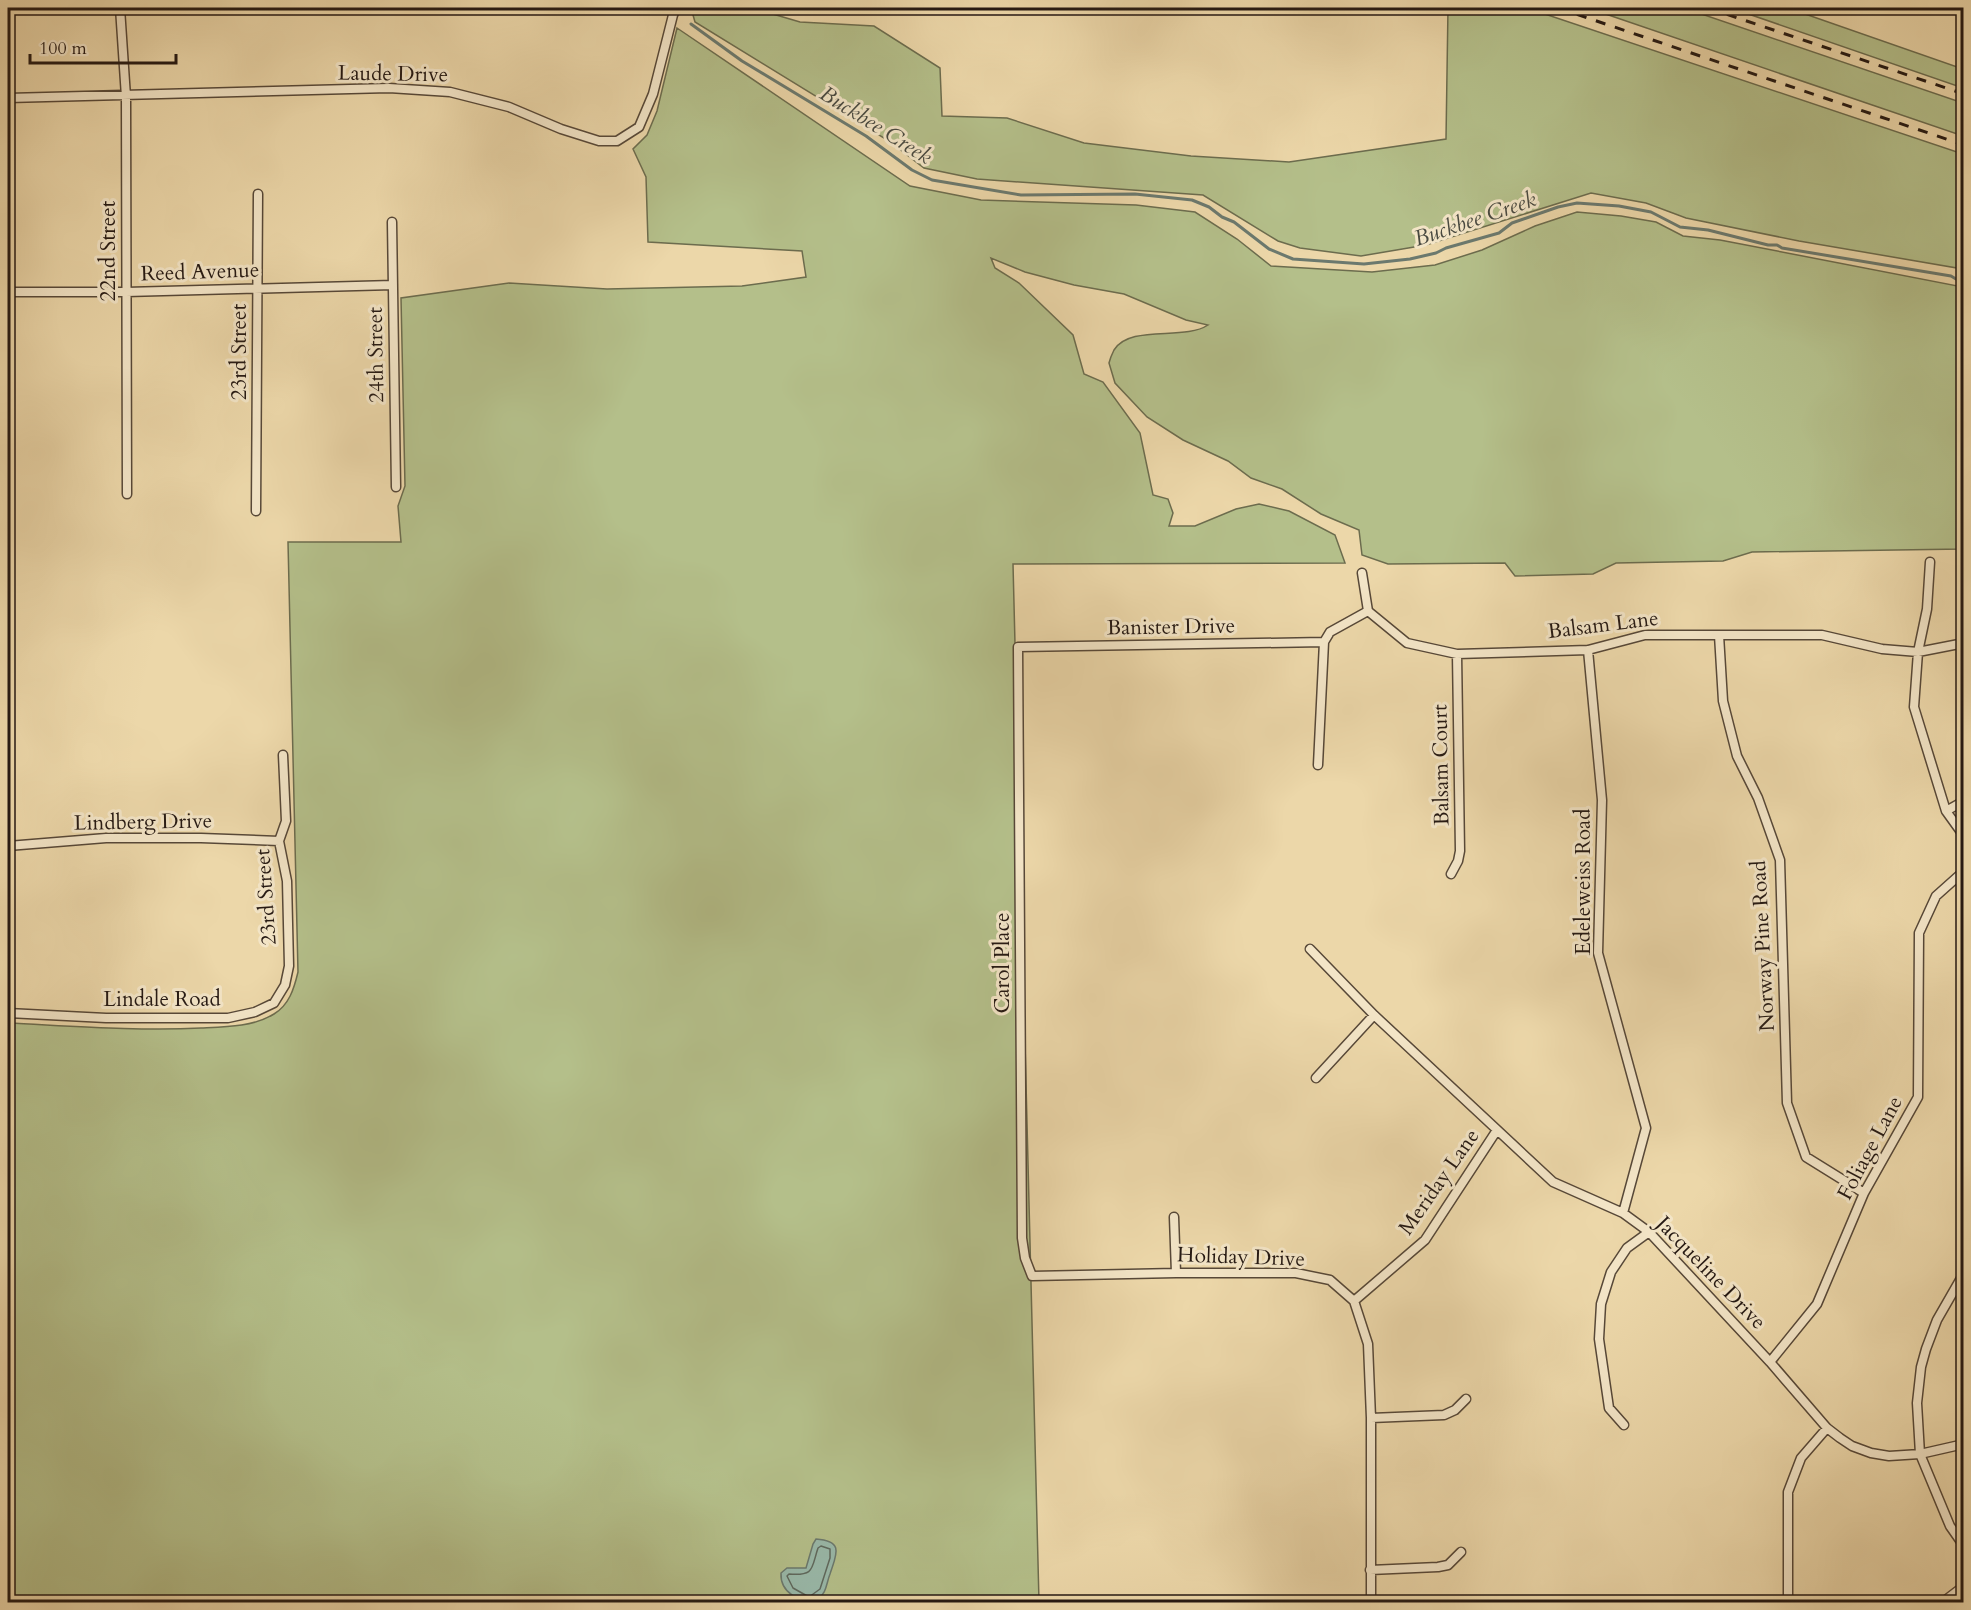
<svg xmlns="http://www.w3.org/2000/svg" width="1971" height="1610" font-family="Cardo,serif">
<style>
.green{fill:#b4bf8a;stroke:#6c6c4e;stroke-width:1.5}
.water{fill:#99b9aa;stroke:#6b796e;stroke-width:1.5}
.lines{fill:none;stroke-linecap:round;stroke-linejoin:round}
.shore{stroke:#5f695e;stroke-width:1.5}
.stream{stroke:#6b796e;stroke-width:3}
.minor-casing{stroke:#574838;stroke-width:11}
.minor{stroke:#f3e5c7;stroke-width:8}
.rail{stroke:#251913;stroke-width:3;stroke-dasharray:10 10;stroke-linecap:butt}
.labels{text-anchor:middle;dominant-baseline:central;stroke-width:6;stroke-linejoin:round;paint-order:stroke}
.street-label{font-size:21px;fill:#251913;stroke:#f3e5c7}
.water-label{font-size:22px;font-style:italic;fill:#484940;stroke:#f3e5c7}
</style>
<rect width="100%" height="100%" fill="#ecd7a9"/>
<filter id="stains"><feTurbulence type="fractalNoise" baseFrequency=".00333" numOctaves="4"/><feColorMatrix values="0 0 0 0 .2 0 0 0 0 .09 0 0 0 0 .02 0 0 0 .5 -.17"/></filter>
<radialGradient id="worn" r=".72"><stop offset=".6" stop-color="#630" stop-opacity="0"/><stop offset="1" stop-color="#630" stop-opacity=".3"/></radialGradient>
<path class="green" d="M691,8H759L766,12L800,22L874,26L940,68L942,116L1007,118L1084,143L1191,156L1289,162L1446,139L1448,8H1527L1963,154V269L1799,241L1686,218L1646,203L1591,193L1426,245L1361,256L1300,248L1278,241L1203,195L977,179L924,168L889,141L695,22Z
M1588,8H1684L1963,103V136Z
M1731,8H1788L1963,69V88Z
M677,28L910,186L981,200L1136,205L1195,212L1237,239L1271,266L1372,272L1435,265L1482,250L1535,226L1577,212L1621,216L1656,222L1683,236L1720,240L1963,287V549L1752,552L1723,561L1616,563L1593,574L1515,576L1505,563L1388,564L1362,555L1359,530L1321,514L1282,489L1251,478L1228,461L1183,440L1147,417L1115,383L1109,363C1110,359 1112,354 1114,350C1130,324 1184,341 1208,325L1186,320L1124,294L1074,285L1025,272L991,258L995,268L1019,283L1073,335L1084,374L1103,382L1140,433L1153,495L1168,499L1173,513L1169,526H1195L1236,509L1259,504L1289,511L1335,535L1345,563L1013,564L1039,1602H8V1023C72,1026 137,1031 201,1028C225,1027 253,1027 274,1014C289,1005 294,989 298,972L288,542H401L398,506L405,486L401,298L509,283L607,289L742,286L806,277L802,251L648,242L646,177L633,149L647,135L657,111Z"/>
<path class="water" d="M816,1539C845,1541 836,1555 830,1574C826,1584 827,1593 817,1600C800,1603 780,1593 781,1573L787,1568H806L813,1544Z"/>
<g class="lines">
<path class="shore" d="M821,1546L830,1549V1558L820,1589L809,1597L793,1588L787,1576L789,1574C815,1576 811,1569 818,1548Z"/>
<path class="stream" d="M691,24L742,61L866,136L912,170L932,180L1021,195L1135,194L1192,200L1209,207L1222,217L1234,222L1269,249L1293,259L1364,264L1410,259L1436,253L1446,248L1499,233L1512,223L1558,207L1577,203L1619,206L1651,212L1680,227L1708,230L1768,245H1777L1782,248L1951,276L1956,279L1964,280"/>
<g class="minor-casing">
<path id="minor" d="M120,8L126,97L127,494
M8,98L389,88L450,92L509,107L561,129L599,141H617L639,127L653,94L673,15L676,8
M392,222L396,487
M8,292H126L393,285
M256,511L258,194
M1930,562L1927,609L1918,652L1914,707L1946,811L1964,836
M1362,573L1368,611L1407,643L1457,654L1588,650L1645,635H1822L1882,649L1918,652L1964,643
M1719,635L1723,701L1737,756L1758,798L1780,860L1787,1103L1806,1157L1864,1193
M1324,642L1018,647L1022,1238L1025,1258L1032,1276L1176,1273H1296L1330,1280L1354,1301L1368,1344L1371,1418V1602
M1588,650L1602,800L1598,953L1646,1128L1623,1213
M1318,765L1324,642L1330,632L1368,611
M1946,811L1964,801
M8,846L106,838H201L279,841
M1451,874L1458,861L1460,851L1457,654
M1310,949L1374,1015L1553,1182L1623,1213L1649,1232L1770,1362L1827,1428L1840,1438L1852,1446L1871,1453L1889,1456L1920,1454L1964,1444
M8,1013L106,1018H228L255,1012L274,1003L285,985L289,966L287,881L279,841L286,821L283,755
M1316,1078L1374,1015
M1174,1217L1176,1273
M1964,1273L1937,1320L1926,1349L1921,1367L1917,1403L1920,1454L1950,1526L1964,1546
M1354,1301L1425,1240L1497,1130
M1770,1362L1817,1304L1864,1193L1918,1097L1919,933L1936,896L1964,871
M1371,1418L1444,1415L1455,1410L1466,1399
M1624,1425L1609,1408L1599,1339L1601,1304L1611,1272L1627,1248L1649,1232
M1370,1570L1438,1567L1448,1565L1461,1552
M1788,1602V1492L1801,1458L1827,1428
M1943,1602L1964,1586"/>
</g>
<use href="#minor" class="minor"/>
<path class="rail" d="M1558,8L1964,145
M1708,8L1964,94"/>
</g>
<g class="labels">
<g class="street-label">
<text transform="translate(393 74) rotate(1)">Laude Drive</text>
<text transform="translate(108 251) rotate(-90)">22nd Street</text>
<text transform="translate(200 272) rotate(-2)">Reed Avenue</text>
<text transform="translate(239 352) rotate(-90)">23rd Street</text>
<text transform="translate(376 355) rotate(-91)">24th Street</text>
<text transform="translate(1603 625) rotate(-7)">Balsam Lane</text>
<text transform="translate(1171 627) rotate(-1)">Banister Drive</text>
<text transform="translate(1441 765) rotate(-91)">Balsam Court</text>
<text transform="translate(143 822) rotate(-1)">Lindberg Drive</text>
<text transform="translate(1583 882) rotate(-90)">Edeleweiss Road</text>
<text transform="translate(266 897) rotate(-94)">23rd Street</text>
<text transform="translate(1763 946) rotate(-93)">Norway Pine Road</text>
<text transform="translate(1002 963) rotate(-90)">Carol Place</text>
<text x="162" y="999">Lindale Road</text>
<text transform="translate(1870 1148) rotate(-62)">Foliage Lane</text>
<text transform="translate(1439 1182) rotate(-55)">Meriday Lane</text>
<text transform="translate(1241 1257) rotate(2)">Holiday Drive</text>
<text transform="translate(1711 1273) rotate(46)">Jacqueline Drive</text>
</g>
<g class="water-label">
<text transform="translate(876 125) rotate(32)">Buckbee Creek</text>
<text transform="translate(1475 219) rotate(-19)">Buckbee Creek</text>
</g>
</g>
<rect width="1971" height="1610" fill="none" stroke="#ecd7a9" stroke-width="30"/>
<rect x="9" y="9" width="1953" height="1592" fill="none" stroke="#251913" stroke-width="3"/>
<rect x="15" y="15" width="1941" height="1580" fill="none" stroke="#251913" stroke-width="1.5"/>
<path d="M30 54v9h146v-9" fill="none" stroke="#251913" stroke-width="3"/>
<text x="39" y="54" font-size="18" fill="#251913" stroke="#f3e5c7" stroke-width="4.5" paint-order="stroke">100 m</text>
<rect width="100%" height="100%" filter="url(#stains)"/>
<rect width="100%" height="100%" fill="url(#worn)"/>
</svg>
